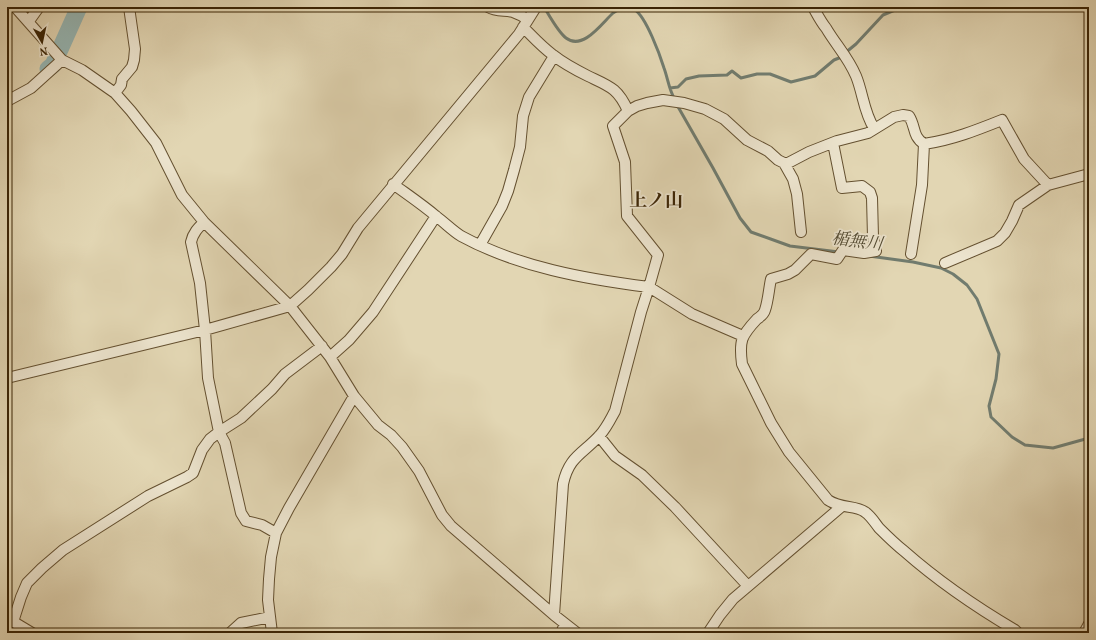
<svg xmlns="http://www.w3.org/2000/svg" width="1096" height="640" font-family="Vollkorn,'Noto Serif JP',serif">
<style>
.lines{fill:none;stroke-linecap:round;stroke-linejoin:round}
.stream{stroke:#717c6f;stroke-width:3}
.river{stroke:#96b7b5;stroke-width:17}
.minor-casing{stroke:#645030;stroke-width:12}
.minor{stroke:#ece4ce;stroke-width:10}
.labels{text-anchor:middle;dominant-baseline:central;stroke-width:3.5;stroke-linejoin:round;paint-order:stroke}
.water-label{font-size:17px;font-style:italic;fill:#514931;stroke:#ece4ce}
.quarter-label{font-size:18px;font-weight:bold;fill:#3a2405;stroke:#ece4ce}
</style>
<rect width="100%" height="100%" fill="#e2d6b3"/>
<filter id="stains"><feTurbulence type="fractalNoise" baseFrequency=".005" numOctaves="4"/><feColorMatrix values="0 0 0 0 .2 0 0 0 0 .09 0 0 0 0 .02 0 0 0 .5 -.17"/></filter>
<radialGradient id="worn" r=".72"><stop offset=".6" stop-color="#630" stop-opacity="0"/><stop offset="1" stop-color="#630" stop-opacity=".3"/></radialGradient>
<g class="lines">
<path class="stream" d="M544,7C549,15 558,32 566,38C583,51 602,23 613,13C617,10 621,9 624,7
M626,7C629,8 633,9 635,10C646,17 660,55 664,68C668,79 669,90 675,100
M670,88L678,87L686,79L699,76L727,75L732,71L741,78L757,74H770L791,82L815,76L834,60L839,58L856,44L883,15L902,7
M677,105L713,168L740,218L751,232L790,246L839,252
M869,256L913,262L941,268L953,274L967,285L977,299L999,354L996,379L989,406L991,417L1012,437L1025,445L1053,448L1089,438"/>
<path class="river" d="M48,69L53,65L79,7"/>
<g class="minor-casing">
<path id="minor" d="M15,7L62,60L82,70L115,93L131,111L156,143L182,195L204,222L290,306L330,357L354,396L289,508L276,533L271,557L269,579L268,600L272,633
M488,7C496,12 505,10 513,12C519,14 524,17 528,20
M813,7C817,14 821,22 826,28C836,45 848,57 856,76C863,93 864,113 874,128
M29,21L39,7
M523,27C533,37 542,47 553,55C563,63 576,70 588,76C609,86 618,88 628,111
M115,93L121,85L122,79L132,67L134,60L135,49L129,7
M7,101L31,88L62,60
M833,143L842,188L862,186L870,192L872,198L873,237L876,251L864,253L843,250L837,259L811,254L795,270L788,274L771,279C769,288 768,302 765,310C764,314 760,317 757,319C741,336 739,341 742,364L771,423L789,452L828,500C841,509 855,505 865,512C871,516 875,523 879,528C887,536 895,544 904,551C938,581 976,607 1015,630L1018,633
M784,163L793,179L797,194L801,232
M393,184C408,195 423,205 437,217C445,223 453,231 461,236C518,267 585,279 649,287L641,312L615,411C610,420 607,427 600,435C583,454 569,456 563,484L554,615
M204,222C198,228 193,233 191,242L200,283L205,330L208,378L219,432L225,443L241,513L246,521L262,525L276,533
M480,245L502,206L508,191L514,170L520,147L523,116L529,97L554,56
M911,254L922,185L924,144
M945,263L997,241L1005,233L1012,221L1019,205L1048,185L1089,174
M743,336L692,314L649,287L658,255L627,216L625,162L613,126L628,111L637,106L647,103L663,100L684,103L705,109L724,119L747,140L768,151L778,160L784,163H788L809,152L837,141L868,133L894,117L903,115L909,116C916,127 912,136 924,144C952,140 977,130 1002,120L1024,159L1048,185
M330,357L349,340L373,312L436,216
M7,378L205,330L290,306L308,290L331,267L342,254L358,228L519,34L536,7
M354,396L378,425L391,435L402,447L419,471L442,515L451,526L554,615L577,633
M599,436L615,456L642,475L675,507L748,586
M7,618L32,633
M13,622L21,597L27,583L42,568L63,550L148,496L187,477L193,473L202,450L210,439L219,432L241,418L272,389L285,374L322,346
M230,633L241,623L270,617
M561,633L565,624
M708,633L720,615L733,599L841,507
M1084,633L1089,624"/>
</g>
<use href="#minor" class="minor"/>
</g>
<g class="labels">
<g class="water-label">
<text transform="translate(857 242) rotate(7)">楯無川</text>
</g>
<g class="quarter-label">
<text x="656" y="201">上ノ山</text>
</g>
</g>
<rect width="1096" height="640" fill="none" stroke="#e2d6b3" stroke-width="24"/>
<rect x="8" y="8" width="1080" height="624" fill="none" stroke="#3a2405" stroke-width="2"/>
<rect x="12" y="12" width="1072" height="616" fill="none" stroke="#3a2405"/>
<g transform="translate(42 42) rotate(171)" stroke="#ece4ce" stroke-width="3" paint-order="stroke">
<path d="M0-3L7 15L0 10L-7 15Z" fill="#3a2405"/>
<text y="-6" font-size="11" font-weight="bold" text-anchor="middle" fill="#3a2405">N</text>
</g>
<rect width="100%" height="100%" filter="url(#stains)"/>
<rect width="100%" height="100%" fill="url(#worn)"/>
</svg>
